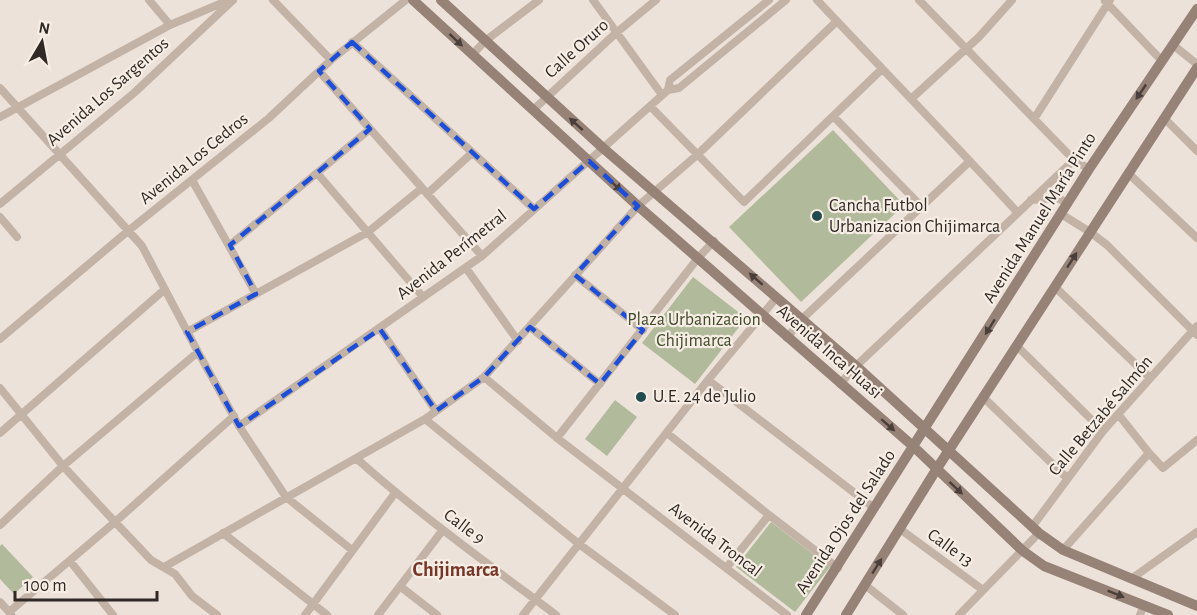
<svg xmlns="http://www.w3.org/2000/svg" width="1197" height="615" font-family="'Alegreya Sans',sans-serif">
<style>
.green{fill:#b1ba9b}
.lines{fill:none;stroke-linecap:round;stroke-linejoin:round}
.street{stroke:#c3b2a6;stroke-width:8}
.secondary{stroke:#978278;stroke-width:10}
.oneway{fill:#4a3f3a}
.marked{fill:none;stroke:#1d4ed8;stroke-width:4.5;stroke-dasharray:12 8;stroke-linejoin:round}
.poi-dot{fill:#214c4d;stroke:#f6ede4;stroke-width:2}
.labels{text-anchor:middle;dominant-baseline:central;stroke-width:4.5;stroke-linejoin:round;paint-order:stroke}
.street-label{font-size:18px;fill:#312926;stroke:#f6ede4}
.poi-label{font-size:18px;fill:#312926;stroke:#f6ede4;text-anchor:start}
.park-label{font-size:18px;fill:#424c2d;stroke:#f6ede4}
.neighbourhood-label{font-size:20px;font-weight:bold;fill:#763729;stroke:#f6ede4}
</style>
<rect width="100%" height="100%" fill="#ede2d9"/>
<path class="green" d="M833,130L904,205L801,302L729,227Z
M693,277L746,318L695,384L642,343Z
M615,400L637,417L607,456L585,439Z
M771,522L830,567L795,612L736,567Z
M2,544L33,577L14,594L0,579V546Z"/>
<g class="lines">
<path class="street" d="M149,0L170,25
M273,0L331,60
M593,0L662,95
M817,0C884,71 952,141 1018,213
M919,0L1074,160L1089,169
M1105,1L1162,61
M352,42L534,209
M1173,45L1197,64
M472,55L485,41L539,0
M319,71L482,256
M0,88L142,246L198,352L239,426L286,497L352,550
M668,90L679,88L786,0
M668,90L670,80L769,0
M912,98L979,37L1012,0
M650,106L744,202L882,69
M533,110L616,33L656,0
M0,117L170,25L229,0
M834,117L921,206
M1164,118L1197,151
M1034,119L1110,0
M317,173L423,297
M1128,173L1197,238
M192,180L256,294
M427,194L472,153
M1031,200L1057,198L1068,203
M0,204L134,93L233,0
M1061,214L1090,232L1107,245L1197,335
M0,217L17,237
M230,245L370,129
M466,268L518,341
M575,275L643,330
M1055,287L1150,378
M530,327L600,384
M380,329L436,411
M187,332L368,232L422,188
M787,338L802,319L970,161
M0,339L128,231L269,118L331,60L406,0
M1017,346L1103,431
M484,377L557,438L787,615
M708,380L874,508
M840,384L856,366L1074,160
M0,388L63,466L115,522L151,560L175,574L192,596L217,615
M983,397L1067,478
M1118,414L1149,453L1163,468L1197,440
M425,419L579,544L675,615
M239,426L482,256L668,90
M0,433L164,290
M667,433L769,515L838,568
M557,438L698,258L714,241
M357,459C420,515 488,564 556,615
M0,525L63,466L198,352
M1032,527L1103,431L1197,326
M900,529L983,590
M223,533L327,615
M1063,550L1149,453
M70,561L113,615
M164,567L425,419L484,377L638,206L697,155L837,21
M727,567L769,515
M1131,579L1197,532
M865,585L903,615
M401,587L437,615
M0,602L11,614
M9,612L115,522L234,416
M305,615L395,493
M378,615L442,531
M523,615L708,380L777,297
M959,615L1039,533
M1140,615L1144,605"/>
<path class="secondary" d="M413,0L638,206L914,447L1023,551L1044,566L1168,615
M441,0L603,148L856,366L1039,533L1063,550L1197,606
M806,615L1089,169L1197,9
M846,615L936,470L1197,68"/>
</g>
<defs><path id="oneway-solid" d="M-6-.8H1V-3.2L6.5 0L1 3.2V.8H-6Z" transform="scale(1.5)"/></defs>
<g class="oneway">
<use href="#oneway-solid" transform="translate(456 40) rotate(43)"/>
<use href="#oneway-solid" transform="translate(1141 92) rotate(124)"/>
<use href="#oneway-solid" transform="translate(576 124) rotate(-138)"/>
<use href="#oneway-solid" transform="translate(615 185) rotate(43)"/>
<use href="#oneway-solid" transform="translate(1072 260) rotate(-57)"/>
<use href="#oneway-solid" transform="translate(756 279) rotate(-139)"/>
<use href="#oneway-solid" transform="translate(990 327) rotate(122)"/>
<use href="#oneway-solid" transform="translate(888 425) rotate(41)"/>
<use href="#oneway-solid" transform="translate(956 488) rotate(43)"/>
<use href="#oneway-solid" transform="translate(877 566) rotate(-58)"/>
<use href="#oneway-solid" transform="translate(1116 594) rotate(22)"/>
</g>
<path class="marked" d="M352,42L534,209L589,161L638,206L575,275L643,330L600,384L530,327L484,377L436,411L380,329L239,426L187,332L256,294L230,245L370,129L319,71Z"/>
<g class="poi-dot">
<circle cx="817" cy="216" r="6"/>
<circle cx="641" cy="397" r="6"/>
</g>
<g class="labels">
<g class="street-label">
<text transform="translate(577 49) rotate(-42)">Calle Oruro</text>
<text transform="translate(108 92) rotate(-41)">Avenida Los Sargentos</text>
<text transform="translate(194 159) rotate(-39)">Avenida Los Cedros</text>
<text transform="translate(1040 218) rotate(-58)">Avenida Manuel María Pinto</text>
<text transform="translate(452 255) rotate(-38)">Avenida Perímetral</text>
<text transform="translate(829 352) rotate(41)">Avenida Inca Huasi</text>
<text transform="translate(1101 416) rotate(-50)">Calle Betzabé Salmón</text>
<text transform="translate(846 522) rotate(-57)">Avenida Ojos del Salado</text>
<text transform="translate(464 527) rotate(37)">Calle 9</text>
<text transform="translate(715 540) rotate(37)">Avenida Troncal</text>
<text transform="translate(950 548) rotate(36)">Calle 13</text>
</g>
<g class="poi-label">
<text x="829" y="206">Cancha Futbol<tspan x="829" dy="21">Urbanizacion Chijimarca</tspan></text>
<text x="653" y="397">U.E. 24 de Julio</text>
</g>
<g class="park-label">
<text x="694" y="320">Plaza Urbanizacion<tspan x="694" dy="21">Chijimarca</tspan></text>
</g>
<g class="neighbourhood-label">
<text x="456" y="570">Chijimarca</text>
</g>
</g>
<g transform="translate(42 42) rotate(10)" stroke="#f6ede4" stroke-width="4.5" paint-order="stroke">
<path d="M0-4.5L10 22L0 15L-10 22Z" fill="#312926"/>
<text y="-9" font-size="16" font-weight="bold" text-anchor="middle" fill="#312926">N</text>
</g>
<path d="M15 591v9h142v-9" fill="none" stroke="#312926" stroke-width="3"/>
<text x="24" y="591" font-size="18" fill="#312926" stroke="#f6ede4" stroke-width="4.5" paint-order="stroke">100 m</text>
</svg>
